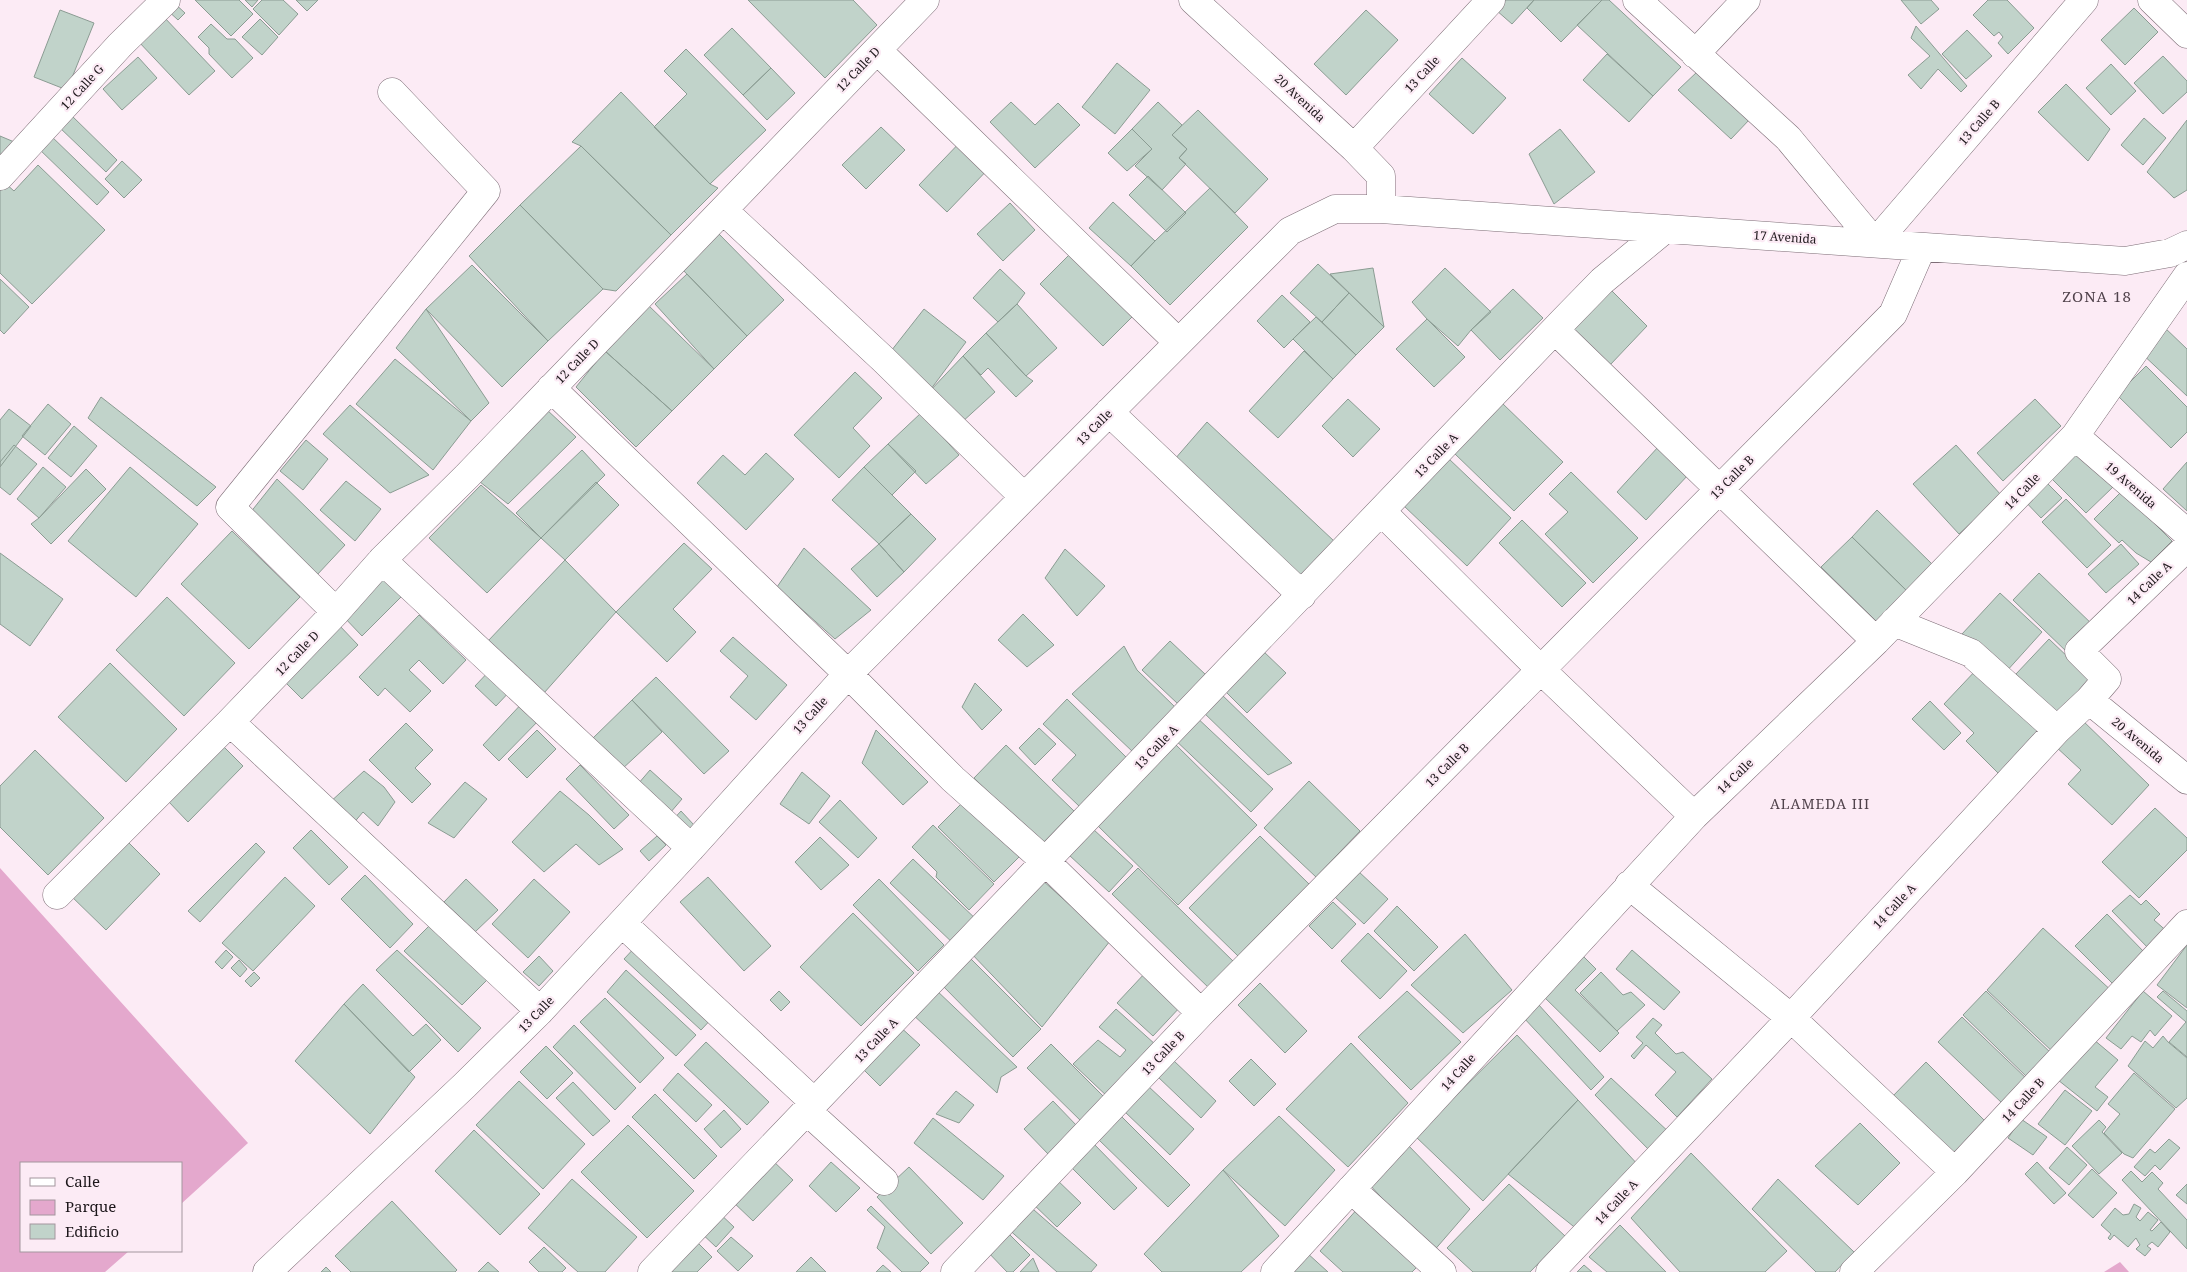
<svg xmlns="http://www.w3.org/2000/svg" width="2187" height="1272" font-family="'Noto Serif',serif">
<style>
.green{fill:#e4a8cd}
.building{fill:#c1d3ca;stroke:#8b9c93}
.lines{fill:none;stroke-linecap:round;stroke-linejoin:round}
.minor-casing{stroke:#7d6d76;stroke-width:29}
.minor{stroke:#fff;stroke-width:28}
.labels{text-anchor:middle;dominant-baseline:central;stroke-width:4.5;stroke-linejoin:round;paint-order:stroke}
.street-label{font-size:12px;fill:#1d171b;stroke:#fcebf5}
.neighbourhood-label{font-size:14px;letter-spacing:1px;fill:#51434c;stroke:#fcebf5}
.quarter-label{font-size:15px;letter-spacing:1px;fill:#51434c;stroke:#fcebf5}
</style>
<rect width="100%" height="100%" fill="#fcebf5"/>
<path class="green" d="M0,868L248,1143L181,1204V1163H21V1251H129L105,1272H0Z
M2120,1262L2129,1272H2104Z"/>
<path class="building" d="M195,0H239L253,14L231,36Z
M245,0H258L252,7Z
M262,0H283L298,14L279,35L253,9Z
M296,0H318L307,11Z
M748,0H853L877,25L825,78Z
M1491,0H1534L1512,24L1488,3Z
M1534,0H1602L1561,42L1527,8Z
M1602,0H1609L1681,67L1653,96L1577,25Z
M1901,0H1931L1939,9L1921,24Z
M1988,0H2007L2034,28L2008,54L1998,43L2003,37L1999,32L1994,36L1973,15Z
M172,1L185,13L178,20L165,8Z
M2134,8L2158,32L2125,65L2101,40Z
M60,10L94,23L67,90L34,77Z
M1366,10L1398,40L1346,95L1314,64Z
M163,16L215,71L189,95L138,41Z
M260,19L278,37L262,55L242,37Z
M211,24L227,39H235L253,58L232,78L209,54V48L198,37Z
M1916,26L1967,86L1961,92L1938,69L1921,89L1908,75L1930,56L1911,38Z
M732,28L771,68L743,95L704,55Z
M1967,30L1992,56L1966,79L1942,54Z
M686,49L766,130L710,184L654,127L687,94L664,71Z
M1607,54L1653,96L1629,122L1583,80Z
M2163,56L2187,81V92L2163,114L2134,83Z
M138,57L157,78L122,110L103,89Z
M1462,58L1506,98L1473,134L1429,94Z
M1117,63L1150,90L1115,134L1082,107Z
M2111,64L2136,91L2111,115L2086,88Z
M771,68L795,93L767,120L743,95Z
M1698,71L1750,119L1731,139L1678,90Z
M2066,84L2110,129L2088,161L2038,112Z
M621,92L710,184L718,188L671,235L581,146L572,142Z
M1011,102L1035,125L1058,103L1080,125L1035,168L990,122Z
M1158,102L1182,125L1172,135L1187,149L1179,158L1186,164L1162,190L1135,166L1152,149L1132,129Z
M1198,110L1268,179L1235,213L1179,158L1187,149L1172,135Z
M70,114L117,160L106,172L58,126Z
M2144,118L2166,138L2143,165L2121,145Z
M2187,120V190L2174,198L2147,172Z
M881,127L905,150L866,189L842,165Z
M1132,129L1152,149L1127,171L1108,153Z
M1560,129L1595,172L1554,204L1529,154Z
M49,134L109,192L97,205L37,147Z
M0,136L19,144L0,165Z
M966,136L994,163L947,212L919,185Z
M581,146L671,235L616,291L603,289L520,205Z
M122,161L142,180L124,198L105,179Z
M38,165L105,230L32,304L0,273V188L5,183L14,191Z
M1148,176L1186,213L1167,232L1129,195Z
M1210,188L1248,227L1170,305L1131,266L1155,241Z
M1113,202L1155,241L1131,266L1089,228Z
M1010,203L1035,230L1003,261L977,234Z
M520,205L603,289L548,341L469,256Z
M717,232L784,300L747,336L680,267Z
M1070,254L1132,317L1103,346L1040,284Z
M1318,264L1349,293L1322,322L1290,293Z
M472,265L548,341L502,387L426,309Z
M1373,268L1384,327L1330,274Z
M1445,268L1491,312L1471,330L1458,346L1427,319L1412,302Z
M1000,269L1025,293L1017,304L998,322L973,298Z
M687,274L747,336L714,369L655,304Z
M0,279L29,307L4,334L0,330Z
M1602,281L1647,326L1610,365L1564,320Z
M1513,289L1543,318L1500,360L1471,330Z
M1349,293L1384,327L1356,355L1322,322Z
M1282,295L1310,322L1284,348L1257,321Z
M647,304L714,369L672,411L605,351Z
M1017,304L1057,348L1026,376L986,333Z
M426,309L489,403L471,421L396,348Z
M924,309L966,342L928,393L884,360Z
M1316,317L1356,355L1333,379L1293,339Z
M1427,319L1465,357L1434,387L1396,349Z
M2163,326L2187,349V396L2139,351Z
M986,333L1026,376L1033,381L1016,397L988,368L981,375L963,356Z
M605,351L672,411L636,447L576,387Z
M1304,351L1333,379L1278,438L1249,411Z
M963,356L995,392L961,423L928,393Z
M395,359L471,421L433,470L356,404Z
M2146,366L2187,407V432L2171,448L2117,395Z
M855,372L882,398L853,428L870,446L839,478L794,435Z
M101,397L216,487L197,506L88,418Z
M1348,399L1380,429L1353,457L1322,426Z
M2035,399L2061,426L2003,481L1977,453Z
M1502,403L1563,462L1514,511L1454,453Z
M48,404L71,424L45,455L22,436Z
M350,405L429,475L390,493L323,434Z
M9,409L31,426L0,467V420Z
M546,409L576,437L508,504L475,478Z
M921,413L959,455L926,484L888,444Z
M1207,422L1334,541L1291,584L1168,467Z
M74,426L97,446L71,477L48,458Z
M306,440L328,459L303,490L280,471Z
M888,444L916,471L892,495L864,467Z
M14,445L37,464L10,495L0,487V462Z
M1956,445L2001,495L1959,534L1913,484Z
M2073,445L2113,487L2086,513L2045,472Z
M1659,446L1689,474L1646,520L1617,492Z
M582,450L605,475L541,538L516,513Z
M766,453L794,479L746,530L697,483L723,455L745,475Z
M1448,458L1511,518L1467,566L1403,505Z
M2187,462V511L2163,489Z
M43,467L66,487L39,518L17,499Z
M130,467L198,524L136,597L68,541Z
M864,467L911,514L879,544L832,500Z
M86,469L106,489L51,544L31,524L39,518Z
M1571,472L1638,538L1593,583L1545,534L1568,512L1549,494Z
M2042,478L2062,498L2041,518L2021,497Z
M277,479L345,545L316,576L250,513Z
M346,481L381,509L355,541L320,510Z
M596,482L619,505L565,560L541,538Z
M481,485L541,538L487,593L429,538Z
M2122,491L2172,541L2151,562L2136,553L2122,540L2119,543L2094,519Z
M2066,499L2111,545L2087,568L2042,522Z
M1877,510L1933,565L1907,591L1852,537Z
M911,514L936,539L904,572L879,544Z
M1522,520L1586,583L1562,607L1499,543Z
M232,531L300,597L249,649L181,584Z
M1852,537L1907,591L1877,622L1821,567Z
M684,543L712,569L673,609L696,632L667,662L616,612Z
M879,544L904,572L877,597L851,569Z
M2121,544L2139,564L2106,593L2088,574Z
M804,548L871,610L835,639L777,587Z
M1065,549L1105,586L1077,616L1045,578Z
M0,553L63,599L30,646L0,624Z
M565,560L616,612L544,693L488,641Z
M2039,573L2095,627L2069,654L2013,600Z
M381,574L402,596L362,636L342,615Z
M2000,593L2042,632L2005,673L1962,634Z
M167,597L235,663L184,716L116,650Z
M1023,614L1054,645L1027,667L998,640Z
M419,615L466,660L443,684L419,660L409,670L431,691L410,712L385,688L378,696L359,677Z
M338,624L358,645L302,699L282,679Z
M733,637L787,685L756,720L730,697L748,676L720,651Z
M2049,639L2094,682L2061,717L2016,674Z
M1170,641L1206,675L1178,704L1142,670Z
M1124,646L1137,670L1176,708L1134,753L1072,694Z
M1262,650L1286,673L1247,713L1224,690Z
M110,663L177,729L126,782L58,717Z
M493,667L514,687L496,706L475,686Z
M1978,668L2046,734L2003,778L1966,741L1974,733L1944,704Z
M656,677L729,751L704,774L632,700Z
M975,683L1002,710L982,730L962,707Z
M1219,692L1292,763L1268,775L1201,710Z
M526,699L543,716L499,761L483,745Z
M1067,699L1127,758L1080,807L1052,780L1076,755L1043,724Z
M632,700L662,732L621,770L592,739Z
M1930,701L1961,733L1944,750L1912,719Z
M1193,714L1273,789L1251,812L1171,736Z
M2080,718L2149,785L2112,825L2068,784L2081,770L2054,745Z
M406,723L433,750L415,768L431,784L412,803L369,760Z
M1039,728L1056,744L1035,765L1019,748Z
M537,730L556,749L527,778L508,759Z
M876,730L928,782L903,805L862,763Z
M1173,742L1257,825L1178,905L1094,822Z
M1006,745L1074,811L1042,844L974,778Z
M223,746L243,766L188,822L168,801Z
M35,750L104,818L48,875L0,827V786Z
M580,765L629,815L614,829L566,779Z
M650,770L682,799L670,813L638,784Z
M364,771L384,787L395,802L378,826L363,812L352,825L328,804Z
M802,772L830,796L809,824L780,804Z
M1309,781L1360,831L1316,877L1264,828Z
M465,782L487,799L454,838L428,823Z
M560,791L589,815L623,849L599,865L576,844L544,872L512,842Z
M840,800L877,838L858,858L819,822Z
M964,801L1020,856L994,882L938,827Z
M2155,808L2187,838V850L2139,898L2102,862Z
M681,811L694,825L684,836L670,823Z
M933,825L994,884L969,910L936,877L937,872L912,847Z
M1093,829L1133,866L1109,892L1069,855Z
M311,830L348,867L329,885L293,848Z
M657,836L666,845L649,861L640,851Z
M1260,836L1309,884L1238,956L1189,908Z
M820,837L849,865L821,890L795,862Z
M129,843L160,874L106,930L68,893L94,865L100,872Z
M256,843L265,852L200,922L188,911Z
M913,859L980,923L957,947L890,883Z
M1138,868L1236,964L1211,990L1112,894Z
M1358,871L1388,899L1364,924L1335,897Z
M365,875L413,924L390,948L341,899Z
M285,877L315,906L253,971L222,943Z
M708,877L771,946L744,971L680,902Z
M466,879L498,910L475,932L444,902Z
M534,879L570,912L528,958L492,924Z
M879,879L944,945L918,971L853,905Z
M1041,879L1110,941L1042,1027L968,950Z
M2130,895L2141,905L2146,900L2160,914L2154,920L2170,934L2152,952L2112,911Z
M1333,902L1356,924L1332,949L1309,926Z
M1397,906L1438,947L1414,971L1374,931Z
M853,913L914,973L861,1026L800,967Z
M2107,914L2146,954L2115,986L2075,946Z
M429,926L487,980L462,1005L404,951Z
M2043,928L2114,993L2054,1053L1987,990Z
M1368,933L1407,971L1380,999L1341,961Z
M1465,934L1512,990L1463,1033L1411,985Z
M638,944L715,1015L701,1030L624,959Z
M2187,945V1008L2157,985Z
M226,950L233,957L222,969L215,962Z
M397,950L481,1028L458,1052L376,970Z
M1632,950L1680,992L1664,1010L1616,969Z
M1579,952L1596,969L1575,990L1619,1033L1600,1052L1539,992Z
M539,956L553,971L539,986L523,972Z
M969,957L1041,1029L1013,1057L940,983Z
M239,960L247,969L240,977L231,968Z
M626,970L696,1035L676,1056L607,992Z
M254,972L260,978L251,987L245,981Z
M1146,972L1182,1005L1153,1036L1117,1003Z
M1601,972L1623,995L1631,992L1645,1005L1617,1031L1580,993Z
M1260,983L1307,1031L1285,1053L1238,1005Z
M363,984L413,1036L426,1024L441,1040L409,1072L344,1004Z
M934,988L1017,1067L1001,1077L997,1093L910,1012Z
M779,991L790,1002L781,1011L770,1000Z
M1407,991L1461,1042L1411,1090L1358,1037Z
M1986,991L2052,1054L2029,1079L1963,1015Z
M2143,991L2172,1016L2155,1036L2150,1030L2141,1042L2132,1036L2121,1049L2106,1038Z
M2163,991L2187,1011V1057L2169,1042L2186,1022L2157,997Z
M605,998L664,1058L640,1083L580,1022Z
M344,1004L415,1077L370,1134L295,1061Z
M1538,1004L1604,1077L1591,1090L1523,1017Z
M1116,1009L1156,1045L1109,1098L1073,1064L1098,1040L1120,1057L1126,1050L1099,1027Z
M1962,1017L2028,1080L2003,1104L1938,1042Z
M1653,1018L1662,1025L1655,1033L1676,1054L1683,1052L1712,1079L1677,1117L1655,1095L1676,1072L1646,1045L1634,1059L1631,1056L1643,1043L1636,1037Z
M897,1024L920,1045L880,1086L859,1065Z
M574,1025L636,1088L615,1110L553,1047Z
M1517,1035L1578,1100L1483,1201L1415,1136Z
M2163,1036L2168,1042L2187,1058V1098L2176,1108L2128,1066L2145,1041L2153,1048Z
M2093,1039L2118,1060L2095,1087L2108,1097L2097,1111L2058,1080Z
M706,1042L769,1102L747,1125L684,1065Z
M1351,1043L1408,1103L1348,1167L1286,1109Z
M1051,1044L1108,1101L1085,1125L1027,1068Z
M546,1046L573,1073L547,1099L520,1072Z
M1251,1059L1276,1084L1254,1106L1229,1081Z
M1173,1060L1216,1101L1201,1118L1157,1076Z
M1926,1062L1989,1125L1953,1160L1891,1098Z
M678,1073L712,1105L696,1122L663,1090Z
M2134,1073L2175,1109L2133,1158L2124,1154L2104,1133L2120,1114L2108,1104Z
M1611,1078L1672,1135L1653,1154L1595,1095Z
M519,1081L585,1144L543,1189L476,1125Z
M573,1082L610,1121L593,1136L556,1098Z
M1148,1086L1194,1129L1170,1155L1124,1111Z
M2065,1090L2092,1111L2065,1145L2038,1124Z
M956,1091L974,1105L959,1123L936,1114Z
M655,1094L717,1156L694,1179L632,1117Z
M1578,1100L1640,1167L1578,1230L1508,1174Z
M1053,1101L1078,1127L1049,1155L1024,1129Z
M724,1110L741,1129L721,1148L704,1129Z
M1121,1116L1190,1185L1168,1207L1098,1139Z
M1279,1116L1335,1170L1285,1226L1223,1170Z
M933,1118L1004,1176L983,1200L914,1143Z
M2021,1119L2047,1137L2033,1155L2008,1138Z
M2099,1120L2106,1127L2102,1132L2122,1153L2099,1174L2072,1146Z
M1860,1123L1900,1163L1858,1205L1815,1166Z
M628,1125L694,1191L647,1238L581,1172Z
M474,1130L540,1194L500,1235L435,1171Z
M2169,1139L2180,1148L2160,1170L2155,1165L2145,1176L2134,1167L2150,1149L2155,1153Z
M1092,1142L1137,1188L1114,1210L1069,1165Z
M1406,1143L1470,1209L1432,1253L1369,1184Z
M2067,1147L2087,1165L2069,1185L2049,1168Z
M1691,1153L1787,1251L1765,1272H1680L1631,1218Z
M770,1158L793,1180L753,1221L730,1199Z
M831,1162L860,1188L836,1212L809,1186Z
M2037,1162L2066,1193L2054,1204L2025,1174Z
M909,1167L963,1223L931,1254L877,1197Z
M2092,1169L2117,1193L2093,1218L2068,1195Z
M1223,1170L1279,1236L1241,1272H1162L1144,1254Z
M2131,1171L2142,1182L2152,1172L2163,1183L2158,1189L2187,1220V1249L2122,1180Z
M1054,1177L1081,1203L1057,1227L1030,1201Z
M572,1179L637,1237L605,1272H578L528,1228Z
M1778,1179L1854,1252L1835,1272H1816L1752,1209Z
M1509,1184L1565,1236L1530,1272H1473L1447,1248Z
M2187,1184V1204L2176,1195Z
M392,1201L457,1270L455,1272H351L335,1256Z
M1026,1203L1097,1265L1091,1272H1057L1006,1227Z
M2134,1204L2141,1208L2136,1217L2140,1221L2148,1212L2158,1220L2150,1230L2152,1231L2161,1222L2170,1232L2158,1247L2152,1242L2147,1246L2151,1249L2145,1256L2136,1249L2140,1245L2136,1238L2128,1247L2114,1235L2110,1240L2108,1238L2111,1234L2101,1225L2115,1208L2123,1215L2129,1214Z
M871,1206L929,1263L920,1272H902L877,1248L885,1227L867,1210Z
M1359,1207L1420,1264L1412,1272H1343L1320,1251Z
M716,1210L734,1227L716,1247L697,1229Z
M1620,1225L1666,1272H1607L1589,1257Z
M1005,1230L1030,1255L1013,1272H1007L985,1249Z
M691,1236L712,1257L697,1272H670Z
M731,1237L753,1256L738,1271L717,1251Z
M544,1247L566,1268L562,1272H539L529,1262Z
M1306,1252L1328,1272H1288Z
M811,1257L826,1272H796Z
M1033,1258L1039,1272H1020Z
M488,1262L499,1272H478Z
M883,1265L891,1272H876Z
M1584,1265L1592,1272H1577Z
M326,1267L331,1272H321Z"/>
<g class="lines">
<g class="minor-casing">
<path id="minor" d="M1193,0L1354,148L1381,176V209
M1637,0L1788,138L1875,243L2084,0
M2152,0L2187,34
M877,50L1178,342
M1695,54L1746,0
M1354,148L1491,0
M0,176L120,45L166,0
M723,210L884,360L1024,497
M1555,330L1876,641
M551,388L848,674L953,779L1046,862L1201,1013
M1109,412L1302,595
M2075,436L2187,533
M1382,512L1541,670L1694,816
M382,560L691,848
M336,612L230,507L486,191L392,92
M1894,622L1971,653L2057,730
M2089,700L2187,780
M230,722L540,1011
M1629,885L1791,1018L1955,1172
M57,895L230,722L336,612L382,560L467,476L925,0
M622,923L815,1103
M807,1111L884,1181
M1351,1189L1442,1272
M267,1272L465,1085L540,1011L691,848L848,674L1290,231L1335,209H1381L2125,261L2170,253L2187,245
M652,1272L1564,320L1602,281L1665,229
M955,1272L1201,1013L1893,314L1922,247
M1275,1272L1694,816L1876,641L2075,436L2187,276
M1550,1272L1791,1018L2057,730L2089,700L2107,679L2079,651L2187,547
M1854,1272L1955,1172L2187,924"/>
</g>
<use href="#minor" class="minor"/>
</g>
<g class="labels">
<g class="street-label">
<text transform="translate(858 69) rotate(-46)">12 Calle D</text>
<text transform="translate(1422 74) rotate(-47)">13 Calle</text>
<text transform="translate(82 87) rotate(-47)">12 Calle G</text>
<text transform="translate(1300 98) rotate(43)">20 Avenida</text>
<text transform="translate(1979 122) rotate(-49)">13 Calle B</text>
<text transform="translate(1785 237) rotate(4)">17 Avenida</text>
<text transform="translate(577 361) rotate(-46)">12 Calle D</text>
<text transform="translate(1094 427) rotate(-45)">13 Calle</text>
<text transform="translate(1436 455) rotate(-46)">13 Calle A</text>
<text transform="translate(1732 477) rotate(-45)">13 Calle B</text>
<text transform="translate(2131 485) rotate(41)">19 Avenida</text>
<text transform="translate(2022 491) rotate(-46)">14 Calle</text>
<text transform="translate(2149 583) rotate(-44)">14 Calle A</text>
<text transform="translate(297 653) rotate(-46)">12 Calle D</text>
<text transform="translate(810 715) rotate(-48)">13 Calle</text>
<text transform="translate(2138 740) rotate(40)">20 Avenida</text>
<text transform="translate(1156 747) rotate(-46)">13 Calle A</text>
<text transform="translate(1447 765) rotate(-45)">13 Calle B</text>
<text transform="translate(1735 776) rotate(-44)">14 Calle</text>
<text transform="translate(1894 906) rotate(-47)">14 Calle A</text>
<text transform="translate(536 1014) rotate(-46)">13 Calle</text>
<text transform="translate(876 1040) rotate(-46)">13 Calle A</text>
<text transform="translate(1163 1053) rotate(-46)">13 Calle B</text>
<text transform="translate(1458 1072) rotate(-48)">14 Calle</text>
<text transform="translate(2023 1100) rotate(-47)">14 Calle B</text>
<text transform="translate(1616 1202) rotate(-47)">14 Calle A</text>
</g>
<g class="neighbourhood-label">
<text x="1820" y="803">ALAMEDA III</text>
</g>
<g class="quarter-label">
<text x="2097" y="296">ZONA 18</text>
</g>
</g>
<rect x="20" y="1162" width="162" height="90" fill="#fcebf5" stroke="#a3969e"/>
<rect x="30" y="1178" width="25" height="8" fill="#ffffff" stroke="#a3969e"/>
<text x="65" y="1187" font-size="15" fill="#1d171b">Calle</text>
<rect x="30" y="1200" width="25" height="15" fill="#e4a8cd" stroke="#a3969e"/>
<text x="65" y="1212" font-size="15" fill="#1d171b">Parque</text>
<rect x="30" y="1224" width="25" height="15" fill="#c1d3ca" stroke="#a3969e"/>
<text x="65" y="1237" font-size="15" fill="#1d171b">Edificio</text>
</svg>
